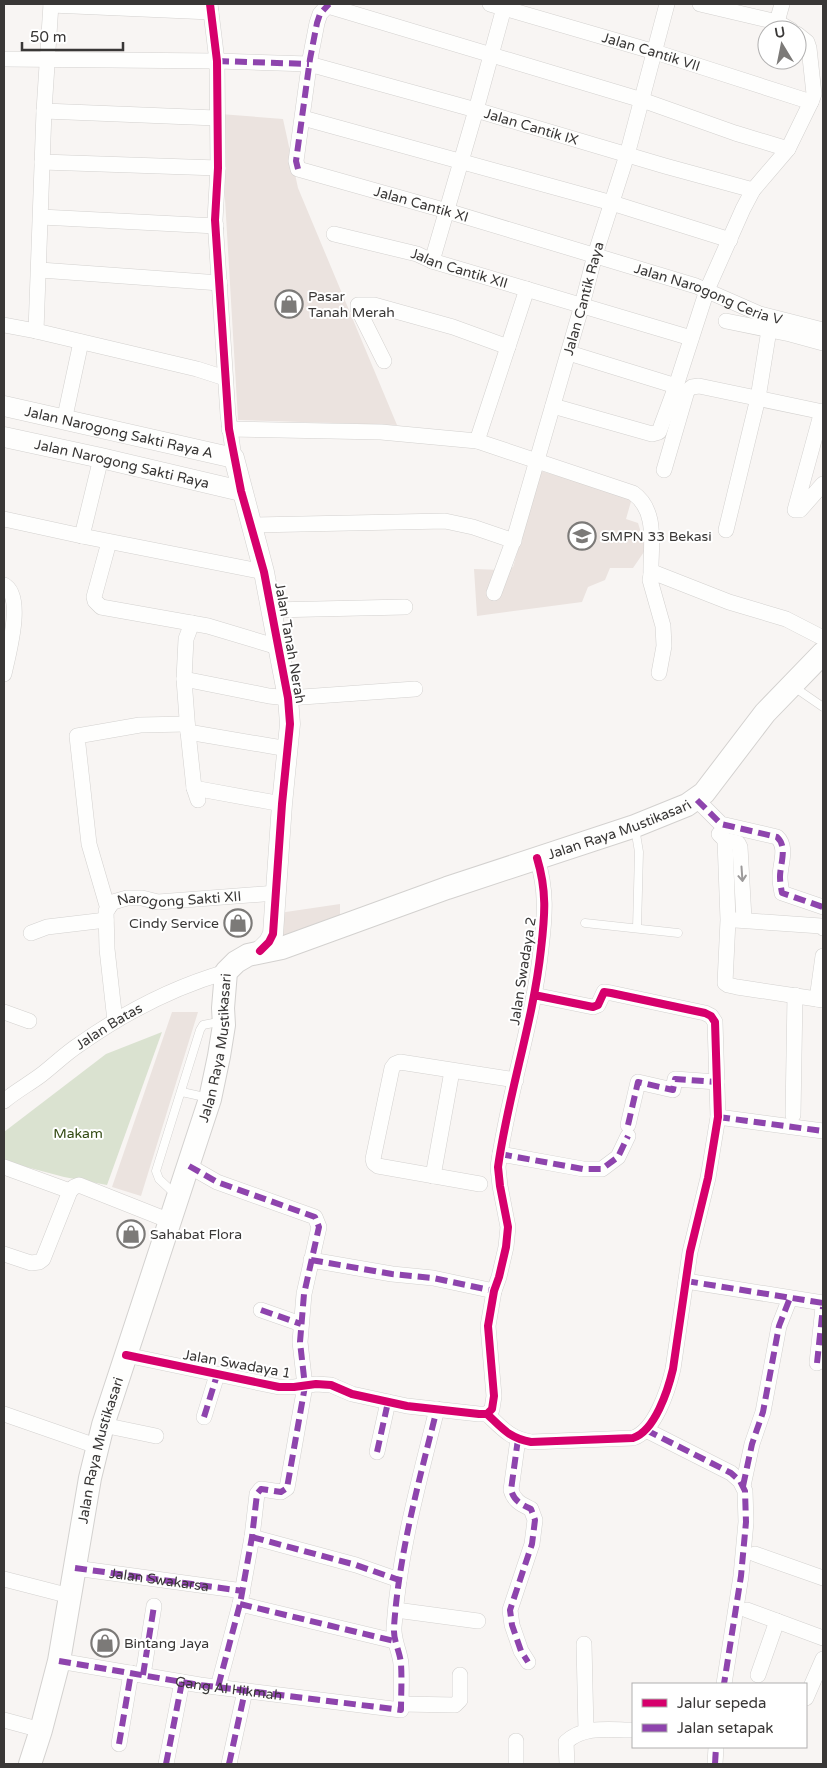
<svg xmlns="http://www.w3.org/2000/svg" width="827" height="1768" font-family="'Varela Round',sans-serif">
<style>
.built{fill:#ebe3df}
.green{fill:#dae2d0}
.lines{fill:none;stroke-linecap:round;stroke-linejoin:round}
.service-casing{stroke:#d3d1cf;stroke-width:9}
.minor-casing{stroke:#d3d1cf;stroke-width:16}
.tertiary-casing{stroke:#d3d1cf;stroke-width:21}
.secondary-casing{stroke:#d3d1cf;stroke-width:24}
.service{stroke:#fefefd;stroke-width:8}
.minor{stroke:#fefefd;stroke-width:15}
.tertiary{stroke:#fefefd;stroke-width:20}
.secondary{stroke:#fefefd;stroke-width:22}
.quiet{stroke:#8e44ad;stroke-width:6;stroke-dasharray:12 6;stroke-linecap:butt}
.cycleway-casing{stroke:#fff;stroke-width:11}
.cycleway{stroke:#d6006c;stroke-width:8}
.oneway{stroke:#9c9a9a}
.labels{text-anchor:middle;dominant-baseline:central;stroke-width:4;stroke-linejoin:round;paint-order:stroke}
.street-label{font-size:14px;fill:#393736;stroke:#fff}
.poi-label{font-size:14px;fill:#393736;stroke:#fff;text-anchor:start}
.park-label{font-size:14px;fill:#334a13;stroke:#fff}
</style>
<rect width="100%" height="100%" fill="#f8f5f3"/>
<path class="built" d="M220,114L283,119L298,188L397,425L238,420Z
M541,471L632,498L626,519L638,523L646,549L633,568H610L605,580L588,587L582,602L477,616L474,569L502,570L513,567Z
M340,904V923L283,943L279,913Z
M172,1012H198L141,1196L112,1187Z"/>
<path class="green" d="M162,1032L107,1185L64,1177L4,1161V1132L106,1054Z"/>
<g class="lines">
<g class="service-casing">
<path id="service" d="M794,687L823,707
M635,828L639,852L637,928
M585,923L678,933
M182,1092L209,1098
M175,1194L159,1179L156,1171L200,1030L203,1025L213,1023L222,1024"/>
</g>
<g class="minor-casing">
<g id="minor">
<path d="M210,4L217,61L218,168L215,220L228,415L234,458"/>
<path id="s1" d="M329,4L320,14L317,23L310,59L296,161L298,169L447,211L696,286L760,314L823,330"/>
<path id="s2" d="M490,4L655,52L811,102"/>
<path d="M700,4L777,22L791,30"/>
<path d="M51,5L211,12"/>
<path d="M328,6L642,100L735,133L788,149"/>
<path d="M777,22L782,4"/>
<path id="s3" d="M4,59L217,61L309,64L476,110L665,166L753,190"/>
<path d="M44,111L216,118"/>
<path d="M303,118L612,203L730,240"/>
<path d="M42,162L218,168"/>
<path d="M41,217L216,226"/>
<path id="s4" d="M334,234L417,254L432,261L691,338"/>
<path d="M432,261L476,110L505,4"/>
<path d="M40,270L220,283"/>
<path d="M726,321L790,334L823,343"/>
<path d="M4,325L36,331L197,369L225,378"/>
<path d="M36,331L44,111L51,4"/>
<path d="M569,353L676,386"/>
<path d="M384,361L358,309V305H374L453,327L508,347"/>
<path d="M553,406L652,434L659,432L676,386L707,290L743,209L753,190L788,149L811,102L814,94L809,48L807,42L797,34"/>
<path d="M822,411L795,510H800L823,484"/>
<path d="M64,421L81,342"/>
<path d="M229,429L381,432L477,441L633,493C659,511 650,548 651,575"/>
<path d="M477,441L527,289"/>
<path d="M664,470L687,391L692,387L699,386L823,412"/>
<path d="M4,519L82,536L264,572"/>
<path d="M252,525L445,521L473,527L514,541"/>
<path d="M726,530L758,398L769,330"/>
<path d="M82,536L101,458"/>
<path d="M109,542L94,597L95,601L101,607L208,626L278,647"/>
<path d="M4,585C25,596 8,655 4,674"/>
<path id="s5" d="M494,593L515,536L582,305L595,255L627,155L667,4"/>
<path d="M272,610L405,607"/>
<path d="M192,623L186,639L184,679L188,732L194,788L198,800"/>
<path d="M659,673L664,646L663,626L650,580L651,575L655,573L729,602L786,619L823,638"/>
<path d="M184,679L269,696L288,698L415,689"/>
<path d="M188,732L288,749"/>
<path d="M194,788L282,804"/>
<path d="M697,800L721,824L777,837C788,847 780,864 780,877C780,882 781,888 782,893L823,907"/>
<path d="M719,834L725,840L738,843L740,847L744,919"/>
<path d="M725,840L728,920L725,983L728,985L737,987L823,1000"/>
<path d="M108,909L89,844L77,736L140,725L187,724"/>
<path d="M735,920L821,926L823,928"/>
<path d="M31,933L47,927L106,920"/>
<path d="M817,999L823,956"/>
<path d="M4,1012L29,1021"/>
<path id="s6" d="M115,1021L107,949L106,911L113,902L127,898H142L158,902L276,893"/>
<path id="s7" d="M4,1101C16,1091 29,1084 41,1075C54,1065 66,1053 80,1044C124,1013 174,987 226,972"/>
<path d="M793,1115L795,995"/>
<path d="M718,1117L823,1131"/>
<path d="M628,1125L638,1082L673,1090L675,1079L717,1082"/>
<path d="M500,1154L583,1169H602L618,1157L628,1136"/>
<path d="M189,1166L217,1182L315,1217L319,1227L304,1294L300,1342L305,1386L287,1488L281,1492L261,1489L257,1494L252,1537L240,1604L218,1687"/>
<path d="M4,1167L70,1191"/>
<path d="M433,1176L452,1071"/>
<path d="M480,1184L378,1166L374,1163L373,1159L392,1068L395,1064L400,1062L516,1080"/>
<path d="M4,1254L31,1263L39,1262L43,1259L70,1191L74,1187L79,1185L170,1221"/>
<path d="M311,1260L392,1274L433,1278L494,1291"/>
<path d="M686,1281L823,1303"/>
<path d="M261,1310L301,1324"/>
<path d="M126,1355L279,1387H294L316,1384L331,1385L352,1394L407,1406L479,1414H487L492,1409L494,1396L488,1326L494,1291L499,1277L506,1247L508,1227L500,1186L498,1167C508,1094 533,1023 541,949C545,915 547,891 537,858"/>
<path d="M817,1363L823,1307"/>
<path d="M4,1414L99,1447"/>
<path d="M487,1414C502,1428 509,1438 531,1442L633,1438C655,1431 668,1390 673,1369L690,1252L708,1178L718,1117L715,1022L711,1016L705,1013L611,993L604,992L598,1005L593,1007L534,995"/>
<path d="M204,1417L217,1375"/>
<path d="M103,1425L156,1436"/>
<path d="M646,1430L731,1473L740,1481L745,1491L746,1522L741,1576L724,1684"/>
<path d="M518,1439L511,1490C514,1501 521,1504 531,1509L535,1520L532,1544L510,1610L512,1625L521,1651L528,1662"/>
<path d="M377,1452L388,1402"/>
<path d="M743,1486L752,1444L763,1412L779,1326L790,1298"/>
<path d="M252,1537L356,1565L399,1580"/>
<path d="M755,1554L823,1578"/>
<path d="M75,1568L243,1591"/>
<path d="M4,1579L70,1596"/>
<path d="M240,1604L394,1641"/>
<path d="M396,1610L478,1621"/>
<path d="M747,1610L823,1638"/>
<path d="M584,1644L586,1731"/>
<path id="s8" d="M59,1661L200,1685L401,1710C401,1695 402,1679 401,1664C400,1651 393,1641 394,1627C399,1553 419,1481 437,1409"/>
<path d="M143,1675L154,1606"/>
<path d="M758,1675L777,1621"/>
<path d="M806,1698L823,1659"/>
<path d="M401,1704L455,1705L460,1700V1675"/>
<path d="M4,1720L41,1730"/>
<path d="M119,1744L131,1673"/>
<path d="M166,1764L182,1682"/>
<path d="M229,1764L245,1691"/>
<path d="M516,1764V1741"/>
<path d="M567,1764L566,1742C584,1725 611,1730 633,1730"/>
<path d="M715,1764L716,1747"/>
</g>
</g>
<g class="tertiary-casing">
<g id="tertiary">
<path id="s9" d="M4,406L234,458L264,572L288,698L290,724L282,804L273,934L269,942L260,951"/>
<path id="s10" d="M4,437L101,458L241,491"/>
</g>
</g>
<g class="secondary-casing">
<g id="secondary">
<path id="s11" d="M30,1764L41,1730L59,1661L90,1478L103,1425L210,1099L219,1056L224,1025L223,1008L226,972L236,962L248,955L282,948L447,888L635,826L687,805L704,793L765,713L823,653"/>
</g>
</g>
<use href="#service" class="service"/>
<use href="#minor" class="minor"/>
<use href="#tertiary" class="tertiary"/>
<use href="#secondary" class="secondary"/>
<g class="quiet">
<path d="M217,61L309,64"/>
<path d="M298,169L296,161L310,59L317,23L320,14L329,4"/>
<path d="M697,800L721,824L777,837C788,847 780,864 780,877C780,882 781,888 782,893L823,907"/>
<path d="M718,1117L823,1131"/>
<path d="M628,1125L638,1082L673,1090L675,1079L717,1082"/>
<path d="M500,1154L583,1169H602L618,1157L628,1136"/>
<path d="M189,1166L217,1182L315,1217L319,1227L304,1294L300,1342L305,1386L287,1488L281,1492L261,1489L257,1494L252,1537L240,1604L218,1687"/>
<path d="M311,1260L392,1274L433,1278L494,1291"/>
<path d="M686,1281L823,1303"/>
<path d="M261,1310L301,1324"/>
<path d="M817,1363L823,1307"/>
<path d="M204,1417L217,1375"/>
<path d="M646,1430L731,1473L740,1481L745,1491L746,1522L741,1576L724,1684"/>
<path d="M518,1439L511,1490C514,1501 521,1504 531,1509L535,1520L532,1544L510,1610L512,1625L521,1651L528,1662"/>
<path d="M377,1452L388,1402"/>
<path d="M743,1486L752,1444L763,1412L779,1326L790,1298"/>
<path d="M252,1537L356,1565L399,1580"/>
<path id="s12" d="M75,1568L243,1591"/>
<path d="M240,1604L394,1641"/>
<path d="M59,1661L200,1685L401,1710C401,1695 402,1679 401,1664C400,1651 393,1641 394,1627C399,1553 419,1481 437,1409"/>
<path d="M143,1675L154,1606"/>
<path d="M119,1744L131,1673"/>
<path d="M166,1764L182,1682"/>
<path d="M229,1764L245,1691"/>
<path d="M715,1764L716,1747"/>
</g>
<g class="cycleway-casing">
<path id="cycleway" d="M210,4L217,61L218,168L215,220L229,429L241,491L264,572L288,698L290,724L282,804L273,934L269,942L260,951
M126,1355L279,1387H294L316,1384L331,1385L352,1394L407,1406L479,1414H487L492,1409L494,1396L488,1326L494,1291L499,1277L506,1247L508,1227L500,1186L498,1167C508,1094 533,1023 541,949C545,915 547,891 537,858
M487,1414C502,1428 509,1438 531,1442L633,1438C655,1431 668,1390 673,1369L690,1252L708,1178L718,1117L715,1022L711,1016L705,1013L611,993L604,992L598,1005L593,1007L534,995"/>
</g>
<use href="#cycleway" class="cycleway"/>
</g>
<defs><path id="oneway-shaft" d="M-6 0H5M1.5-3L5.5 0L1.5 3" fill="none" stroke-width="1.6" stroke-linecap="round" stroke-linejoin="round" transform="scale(1.25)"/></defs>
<use class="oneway" href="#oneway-shaft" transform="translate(742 874) rotate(86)"/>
<defs>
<g id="shop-ring" transform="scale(1.4375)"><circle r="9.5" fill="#fff" stroke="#7c7a78" stroke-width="1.5"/><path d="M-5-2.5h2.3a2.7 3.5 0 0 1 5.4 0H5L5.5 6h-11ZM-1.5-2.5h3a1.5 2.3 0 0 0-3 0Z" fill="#7c7a78"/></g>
<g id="school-ring" transform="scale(1.4375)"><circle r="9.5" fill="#fff" stroke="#7c7a78" stroke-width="1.5"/><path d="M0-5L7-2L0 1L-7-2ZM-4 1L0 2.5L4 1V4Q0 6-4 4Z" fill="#7c7a78"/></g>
</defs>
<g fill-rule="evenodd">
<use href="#shop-ring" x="289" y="304"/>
<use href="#school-ring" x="582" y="536"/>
<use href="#shop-ring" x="238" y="923"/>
<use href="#shop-ring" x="131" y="1234"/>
<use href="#shop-ring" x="105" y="1643"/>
</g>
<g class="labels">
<g class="street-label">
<text stroke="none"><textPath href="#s2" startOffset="168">Jalan Cantik VII</textPath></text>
<text stroke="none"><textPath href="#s3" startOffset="536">Jalan Cantik IX</textPath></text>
<text stroke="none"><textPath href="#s1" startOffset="299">Jalan Cantik XI</textPath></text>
<text stroke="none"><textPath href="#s4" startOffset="130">Jalan Cantik XII</textPath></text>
<text stroke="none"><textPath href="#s1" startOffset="600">Jalan Narogong Ceria V</textPath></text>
<text stroke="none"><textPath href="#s5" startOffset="308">Jalan Cantik Raya</textPath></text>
<text stroke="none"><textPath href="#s9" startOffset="118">Jalan Narogong Sakti Raya A</textPath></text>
<text stroke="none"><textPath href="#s10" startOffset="121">Jalan Narogong Sakti Raya</textPath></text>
<text transform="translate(290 643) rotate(80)">Jalan Tanah Nerah</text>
<text stroke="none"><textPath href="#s11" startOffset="1239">Jalan Raya Mustikasari</textPath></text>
<text stroke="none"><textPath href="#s6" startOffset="189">Narogong Sakti XII</textPath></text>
<text transform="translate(523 971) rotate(-81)">Jalan Swadaya 2</text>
<text stroke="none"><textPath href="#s7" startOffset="129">Jalan Batas</textPath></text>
<text stroke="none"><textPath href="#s11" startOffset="742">Jalan Raya Mustikasari</textPath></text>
<text transform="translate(237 1364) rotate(10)">Jalan Swadaya 1</text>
<text stroke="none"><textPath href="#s11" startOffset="322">Jalan Raya Mustikasari</textPath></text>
<text stroke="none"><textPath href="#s12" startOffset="85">Jalan Swakarsa</textPath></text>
<text stroke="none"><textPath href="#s8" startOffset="172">Gang Al Hikmah</textPath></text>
</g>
<g class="poi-label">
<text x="308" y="296">Pasar<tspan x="308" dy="16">Tanah Merah</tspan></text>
<text x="601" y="536">SMPN 33 Bekasi</text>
<text x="219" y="923" text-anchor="end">Cindy Service</text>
<text x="150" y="1234">Sahabat Flora</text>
<text x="124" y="1643">Bintang Jaya</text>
</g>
<g class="park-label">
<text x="78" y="1133">Makam</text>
</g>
</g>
<rect width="827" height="1768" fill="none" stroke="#393736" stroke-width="10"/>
<rect x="632" y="1683" width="175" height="65" fill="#ffffff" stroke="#b0afaf"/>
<rect x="642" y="1699" width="25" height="8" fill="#d6006c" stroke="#b0afaf"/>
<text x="677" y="1708" font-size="15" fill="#393736">Jalur sepeda</text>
<rect x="642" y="1724" width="25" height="8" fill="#8e44ad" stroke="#b0afaf"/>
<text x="677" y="1733" font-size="15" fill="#393736">Jalan setapak</text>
<g transform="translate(782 45) rotate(350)"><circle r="24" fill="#ffffff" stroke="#b0afaf"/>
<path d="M0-4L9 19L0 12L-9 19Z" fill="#7c7a78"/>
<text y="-8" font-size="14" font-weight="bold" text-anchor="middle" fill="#393736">U</text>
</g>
<path d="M22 42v8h101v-8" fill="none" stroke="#393736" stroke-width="2.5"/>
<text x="30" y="42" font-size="15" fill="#393736" stroke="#ffffff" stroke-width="4" paint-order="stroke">50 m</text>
</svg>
